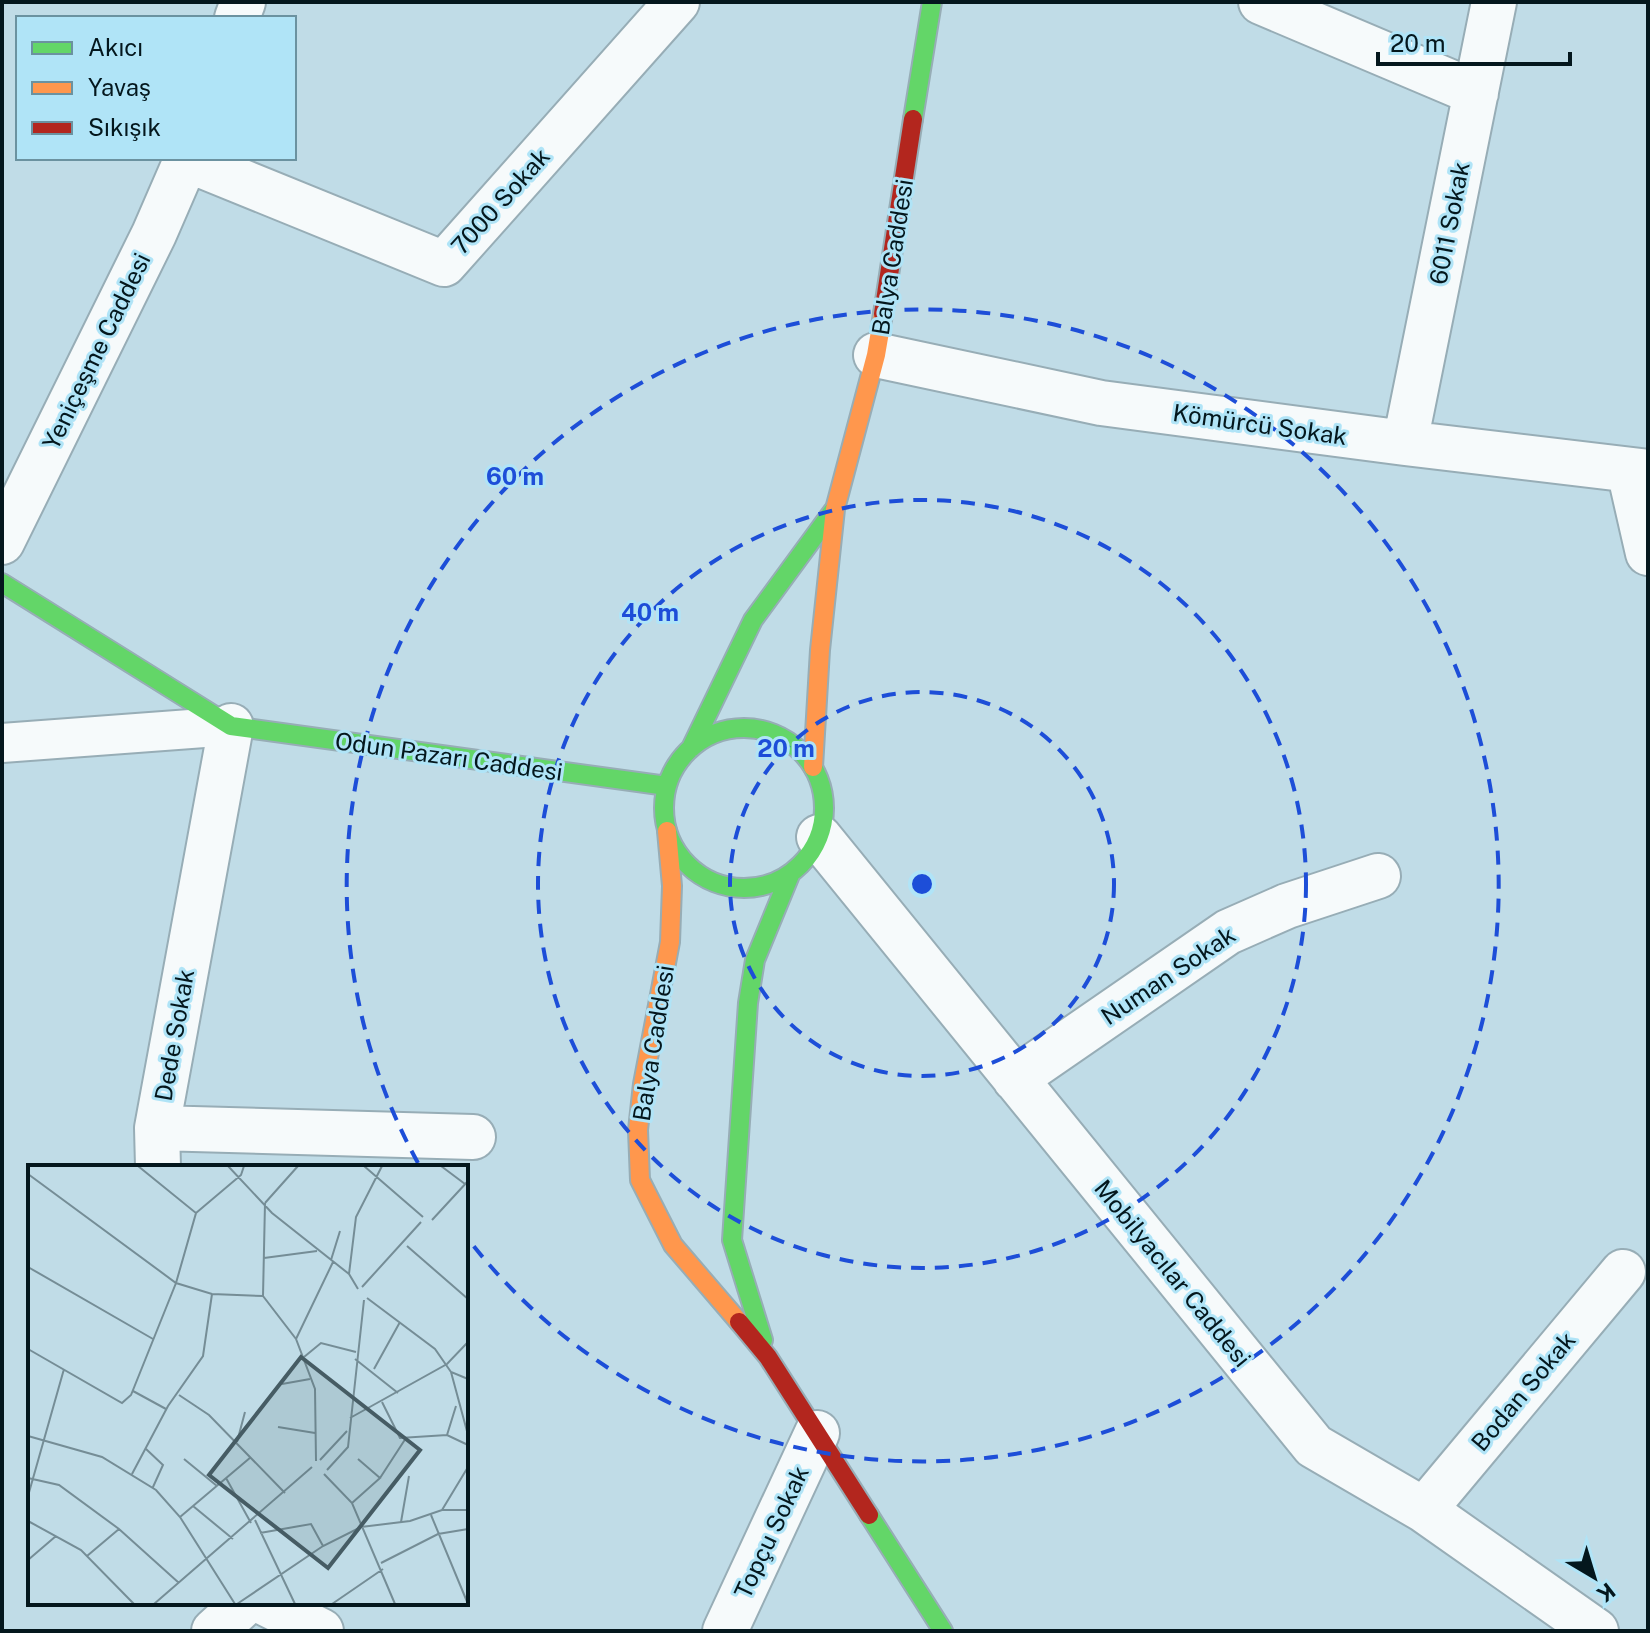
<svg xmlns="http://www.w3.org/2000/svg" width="1650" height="1633" font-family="'Public Sans',sans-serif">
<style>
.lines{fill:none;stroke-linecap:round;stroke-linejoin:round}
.lane-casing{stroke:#97adb6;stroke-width:42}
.street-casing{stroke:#97adb6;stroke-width:48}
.fast-casing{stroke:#97adb6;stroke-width:22}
.slow-casing{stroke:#97adb6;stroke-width:22}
.jam-casing{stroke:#97adb6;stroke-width:22}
.lane{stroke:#f6fafb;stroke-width:38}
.street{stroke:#f6fafb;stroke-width:44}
.fast{stroke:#63d668;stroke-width:18}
.slow{stroke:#ff974d;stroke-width:18}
.jam{stroke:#b3261e;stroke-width:18}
.ring{fill:none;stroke:#1d4ed8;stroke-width:4;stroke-dasharray:14 10}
.labels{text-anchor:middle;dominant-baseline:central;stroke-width:6;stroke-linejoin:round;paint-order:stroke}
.street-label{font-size:24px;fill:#04171d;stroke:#b0e4f7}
.inset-road{fill:none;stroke:#758d96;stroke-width:2}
.view{fill:#465c64;fill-opacity:0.15;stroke:#465c64;stroke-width:4}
.inset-edge{fill:none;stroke:#04171d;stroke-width:4}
.centre{fill:#1d4ed8;stroke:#b0e4f7;stroke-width:4}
.ring-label{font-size:24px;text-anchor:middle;font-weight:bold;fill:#1d4ed8;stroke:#b0e4f7;stroke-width:6;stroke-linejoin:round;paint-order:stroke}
</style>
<rect width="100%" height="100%" fill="#c0dce7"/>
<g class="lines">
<g class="lane-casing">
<path id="lane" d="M2,743L231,726"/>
</g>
<g class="street-casing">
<path id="street" d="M1261,2L1476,93
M237,18L243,2
M186,159L444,264L677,2
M876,355L1101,403L1405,443L1648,472
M1405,443L1494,2
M1629,470L1648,553
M2,542L154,234L187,158
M231,726L157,1128L473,1137
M819,837L1314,1446L1424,1510L1596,1631
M1015,1079L1228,932L1287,906L1378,876
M157,1128L158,1167
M1424,1510L1623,1272
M265,1603L321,1631
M214,1631L245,1603
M725,1631L817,1433"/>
</g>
<g class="fast-casing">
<path id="fast" d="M913,119L932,2
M2,583L231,726L667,786
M664 808a80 80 0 1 1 160 0a80 80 0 1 1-160 0Z
M691,748L753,620L833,511
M763,1340L732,1240L748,1003L755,960L790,875
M869,1515L943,1631"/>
</g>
<g class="slow-casing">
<path id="slow" d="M813,767L820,650L835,509L876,355L883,314
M667,831L672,886L670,942L643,1084L638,1130L640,1180L673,1245L739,1322"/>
</g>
<g class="jam-casing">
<path id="jam" d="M883,314L913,119
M739,1322L768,1357L869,1515"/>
</g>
<use href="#lane" class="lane"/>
<use href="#street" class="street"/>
<use href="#fast" class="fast"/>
<use href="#slow" class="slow"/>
<use href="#jam" class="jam"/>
</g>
<g class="ring">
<circle cx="922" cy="884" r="192"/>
<circle cx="922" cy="884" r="384"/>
<path d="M418 1163A576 576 0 1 1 468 1239"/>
</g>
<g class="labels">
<g class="street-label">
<text transform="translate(500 201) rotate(-48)">7000 Sokak</text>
<text transform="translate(1449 223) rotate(-79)">6011 Sokak</text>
<text transform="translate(892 257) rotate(-81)">Balya Caddesi</text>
<text transform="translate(96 351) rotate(-64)">Yeniçeşme Caddesi</text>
<text transform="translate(1260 424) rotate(8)">Kömürcü Sokak</text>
<text transform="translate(449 756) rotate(8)">Odun Pazarı Caddesi</text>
<text transform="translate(1168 975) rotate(-34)">Numan Sokak</text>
<text transform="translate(174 1035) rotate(-80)">Dede Sokak</text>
<text transform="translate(653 1043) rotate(-81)">Balya Caddesi</text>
<text transform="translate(1173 1273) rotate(51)">Mobilyacılar Caddesi</text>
<text transform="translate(1523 1391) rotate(-50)">Bodan Sokak</text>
<text transform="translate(771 1532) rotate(-65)">Topçu Sokak</text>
</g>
</g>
<g transform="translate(28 1165)">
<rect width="440" height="440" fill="#c0dce7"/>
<path class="inset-road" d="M200,1L244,48L321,109L330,124M336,1L395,52M413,1L437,19M0,9L148,118L184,129L235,131M237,38L235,131L268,174L287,224L288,296M237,38L270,1M168,48L213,10L216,1M404,55L440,16M379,81L440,134M236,93L289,86M303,95L312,66M0,102L125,174M321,109L328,52L354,1M334,122L393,57M339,133L407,184L423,207L440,214M268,174L305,97M0,184L94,238L103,230L148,118L168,48L110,1M276,192L293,178L328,187M327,194L370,228M346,204L372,157M423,207L440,270M254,219L282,214M105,226L138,244M151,230L181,250L257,328M354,237L372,273L419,270L440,280M322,253L419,199L440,177M250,262L287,268M419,270L428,241M0,271L74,292L128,325L152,352L207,439M209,277L217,247M118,284L135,300L125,322M156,294L189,321M292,295L319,266M299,305L320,282L336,135M104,309L140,241L175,191L184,129M296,309L324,338L367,439M0,313L31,320L91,364L151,418M198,313L223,358M352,313L378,273M0,331L36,204M324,338L352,313L330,294M165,341L205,374M414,345L440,302M403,350L440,439M152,352L223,292M227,355L267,439M0,356L53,385L106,439M373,357L381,311M232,368L283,359L295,381M59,391L91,364M0,395L28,371M353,398L410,369L440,364M126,439L284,302M209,439L295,381L333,362L382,356L414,345H440M304,439L355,404"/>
<path class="view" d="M273,192L392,285L300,403L181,310Z"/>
<rect width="440" height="440" class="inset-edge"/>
</g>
<circle cx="922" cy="884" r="12" class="centre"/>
<g class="ring-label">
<text x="515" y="485">60 m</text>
<text x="650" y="621">40 m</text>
<text x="786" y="757">20 m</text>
</g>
<rect width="1650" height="1633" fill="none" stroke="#04171d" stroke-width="8"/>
<rect x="16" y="16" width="280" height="144" fill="#b0e4f7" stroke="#6b92a0" stroke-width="2"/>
<rect x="32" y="42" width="40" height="12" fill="#63d668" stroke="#6b92a0" stroke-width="2"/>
<text x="88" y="56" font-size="24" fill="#04171d">Akıcı</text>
<rect x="32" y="82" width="40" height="12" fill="#ff974d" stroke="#6b92a0" stroke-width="2"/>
<text x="88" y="96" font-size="24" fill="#04171d">Yavaş</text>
<rect x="32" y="122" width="40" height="12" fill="#b3261e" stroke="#6b92a0" stroke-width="2"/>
<text x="88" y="136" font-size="24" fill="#04171d">Sıkışık</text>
<g transform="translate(1594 1577) rotate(142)" stroke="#b0e4f7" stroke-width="6" paint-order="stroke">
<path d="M0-6L14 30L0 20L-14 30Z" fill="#04171d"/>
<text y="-12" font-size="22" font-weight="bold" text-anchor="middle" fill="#04171d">K</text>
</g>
<path d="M1378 52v12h192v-12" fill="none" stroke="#04171d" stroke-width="4"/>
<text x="1390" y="52" font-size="24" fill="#04171d" stroke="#b0e4f7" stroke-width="6" paint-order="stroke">20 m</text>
</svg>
